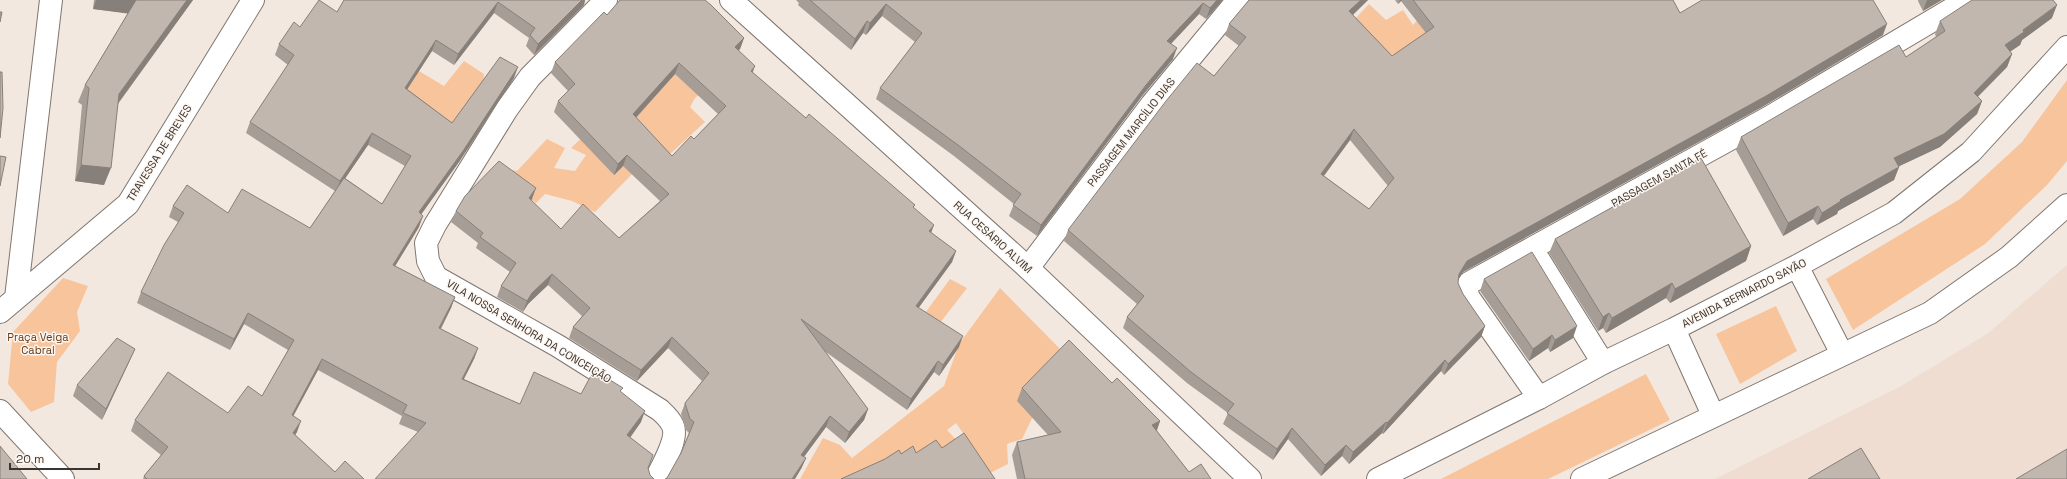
<svg xmlns="http://www.w3.org/2000/svg" width="2067" height="479" font-family="'Space Grotesk',sans-serif">
<style>
.built{fill:#eeddd0}
.green{fill:#f8c49c}
.lines{fill:none;stroke-linecap:round;stroke-linejoin:round}
.street-casing{stroke:#7f766f;stroke-width:24}
.secondary-casing{stroke:#7f766f;stroke-width:24}
.street{stroke:#fff;stroke-width:22}
.secondary{stroke:#fff;stroke-width:22}
.wall{fill:#a69d96;fill-rule:evenodd}
.shaded-wall{fill:#87807a}
.building{fill:#c1b7af;stroke:#87807a;fill-rule:evenodd}
.labels{text-anchor:middle;dominant-baseline:central;stroke-width:3;stroke-linejoin:round;paint-order:stroke}
.street-label{font-size:11px;fill:#393532;stroke:#fef6f0}
.park-label{font-size:11px;fill:#633b18;stroke:#fef6f0}
</style>
<rect width="100%" height="100%" fill="#f2e8e0"/>
<path class="built" d="M2067,265V479H1715L1901,386L1987,334Z"/>
<path class="green" d="M1369,4L1386,20L1403,10L1413,25L1422,15L1441,36L1398,55L1383,54L1354,20Z
M696,52L722,74L695,98L690,107L705,122L648,174L638,168L595,212L572,201L545,194L536,203L518,189L512,170L517,171L547,139L565,148L554,168L575,171L586,155L571,148L592,128L664,85Z
M464,61L484,74L483,85L468,107L488,126L465,153L392,92L419,71L444,86Z
M2067,80V161L2047,185L1985,244L1853,330L1826,279L1960,199L2022,142Z
M63,278L88,286L77,312L80,331L57,362L54,402L31,412L8,384L13,332Z
M950,279L967,288L912,359L909,335Z
M1000,288L1064,353L1022,439L1007,444L1008,464L990,473L956,423L947,430L960,444L859,479H800L823,438L840,445L852,458L944,386L959,344Z
M1776,306L1797,351L1740,384L1716,334Z
M1646,374L1670,420L1548,479H1441Z"/>
<g class="lines">
<g class="street-casing">
<path id="street" d="M606,0L530,77L507,109L435,225L426,243L428,261L436,277L558,346L660,410C664,414 669,418 672,424C680,437 662,466 656,479
M1539,260L1603,363
M1028,268L1152,104L1238,0
M16,298L51,0
M0,312L128,204L253,0
M1539,398L1469,298L1466,290L1469,283L1768,118L1967,0
M0,411L63,479"/>
</g>
<g class="secondary-casing">
<path id="secondary" d="M731,0L1028,268L1250,479
M1797,266L1842,354
M1674,329L1713,415
M1378,479L1539,398L1603,363L1674,329L1797,266L1894,213L1971,152L2067,47
M1582,479L1930,313L2009,257L2067,205"/>
</g>
<use href="#street" class="street"/>
<use href="#secondary" class="secondary"/>
</g>
<path class="wall" d="M94,0H193L118,104L104,185L75,181L82,105L78,102L85,85L128,13L93,9Z
M344,0H585L584,5L534,55L526,46L529,38L494,13L454,65L432,51L407,89L452,123L514,78L459,162L421,214L419,227L395,266L455,297L451,308L441,329L478,348L474,359L464,379L520,404L581,394L622,393L641,422L630,438L418,432L399,424L402,416L318,370L293,416L297,432L295,435L335,472L364,479H143L144,476L161,455L131,431L135,420L228,413L262,396L288,350L244,324L230,350L137,303L141,292L178,222L169,217L173,206L228,213L310,228L335,191L246,133L250,122L288,65L275,55L279,44L300,27L337,12ZM368,145L405,166L382,204L345,178Z
M796,0H1223L1206,19L1199,14L1171,44L1173,59L1142,96L1037,236L1009,216L1014,204L954,156L876,99L880,88L915,42L882,16L866,35L863,33L851,50L798,5L799,3Z
M1249,0H1368L1353,15L1392,56L1426,33L1401,1L1398,4L1395,0H1673L1680,13L1883,35L1762,107L1463,272L1458,279V283L1463,294L1485,326L1481,337L1444,375L1441,371L1383,434L1382,433L1349,464L1342,456L1321,476L1288,439L1273,460L1223,424L1228,413L1187,383L1123,328L1127,317L1137,304L1064,241L1068,230L1214,76L1239,46L1225,35L1229,24ZM1350,140L1388,186L1369,209L1324,176Z
M1918,0H1942L1923,11L1918,1Z
M607,15L744,38L740,49L738,50L753,73L806,118L915,205L913,208L931,233L956,251L952,262L918,308L959,347L939,376L934,372L907,410L823,350L868,409L864,420L845,443L826,427L804,457L806,458L801,469L667,478L681,453L689,433L686,430L681,414L685,403L702,381L668,348L637,381L569,338L573,327L582,316L548,285L528,304L523,312L497,297L501,286L510,272L476,248L478,243L451,222L456,211L532,199L531,201L561,229L619,238L660,201L623,166L614,175L554,112L558,101L568,91L551,73L555,62ZM675,74L718,114L694,139L672,156L636,118Z
M2052,18L2022,40L2020,45L2010,52L2012,54L2007,67L1978,97L1982,101L1977,114L1940,147L1899,166V167L1894,180L1838,211L1837,214L1817,225L1813,219L1783,236L1736,150L1741,137L1906,57L1936,37L1935,34L1940,21Z
M1555,239L1751,246L1746,261L1670,303L1666,298L1606,333L1603,328L1598,331L1549,253Z
M1484,279L1573,338L1550,352L1548,348L1529,361L1480,291Z
M135,349L130,360L102,420L73,396L77,385Z
M1112,383L1160,421L1157,431L1189,472L1211,479H1017L1012,455L1017,442L1048,435L1017,401L1022,388Z"/>
<path class="shaded-wall" d="M96,0H137L131,14L93,9Z
M187,0H193L113,110L119,94Z
M582,0H585L584,5L534,55L538,44Z
M1217,0H1223L1206,19L1210,8Z
M1361,0H1368L1345,22L1349,11Z
M1400,0H1402L1398,4Z
M1927,0H1942L1923,11Z
M498,2L494,13L454,65L458,54Z
M1203,3L1199,14L1163,52L1167,41Z
M886,4L882,16L866,35L870,23Z
M2057,5L2052,18L2022,40L2020,45L2000,58L2005,45L2023,30Z
M867,21L863,33L851,50L855,39Z
M1887,24L1883,35L1762,107L1463,272L1455,285L1459,274L1467,261Z
M744,38L740,49L731,58L735,47Z
M436,40L432,51L401,99L405,88Z
M1177,48L1173,59L1142,96L1037,236L1041,225L1146,85Z
M2012,54L2007,67L1969,105L1974,93Z
M679,63L675,74L629,125L633,114Z
M755,66L751,77V71Z
M518,67L514,78L459,162L415,223L419,212Z
M1982,101L1977,114L1940,147L1889,171L1894,158Z
M1354,129L1350,140L1317,185L1321,174Z
M372,133L368,145L336,192L340,181Z
M627,155L623,166L614,175L618,164Z
M81,165L111,168L104,185L75,181Z
M1899,167L1894,180L1838,211L1837,214L1817,225L1822,213L1840,200Z
M536,188L532,199L525,209L529,198Z
M1818,206L1813,219L1783,236L1788,223Z
M423,216L419,227L389,276L393,265Z
M934,225L930,236L929,231Z
M1751,246L1746,261L1670,303L1675,289Z
M956,251L952,262L912,317L916,306Z
M552,274L548,285L528,304L523,312L527,301L532,293Z
M1672,283L1666,298L1606,333L1612,318Z
M455,297L451,308L435,339L439,328Z
M248,313L244,324L230,350L234,339Z
M1609,313L1603,328L1598,331L1603,317Z
M1485,326L1481,337L1444,375L1448,364Z
M1577,326L1573,338L1550,352L1555,340Z
M1552,335L1548,348L1529,361L1533,349Z
M963,336L959,347L939,376L943,365Z
M672,337L668,348L637,381L641,370Z
M478,348L474,359L458,390L462,379Z
M135,349L130,360L102,420L106,409Z
M322,359L318,370L288,426L292,415Z
M1445,360L1441,371L1383,434L1387,423Z
M938,361L934,372L907,410L911,399Z
M868,409L864,420L845,443L849,432Z
M645,411L641,422L623,447L627,435Z
M830,416L826,427L797,466L801,455Z
M301,421L297,432L289,444L293,433Z
M1160,421L1155,434L1152,425Z
M1386,422L1382,433L1349,464L1353,452Z
M1292,428L1288,439L1273,460L1277,449Z
M1346,445L1342,456L1321,476L1325,465Z
M806,458L801,469L795,479H792Z"/>
<path class="building" d="M136,0H187L119,94L111,168L81,165L89,88L85,85Z
M319,0L337,12L344,0H582L538,44L530,35L535,28L498,2L458,54L436,40L405,88L452,123L500,57L518,67L463,151L419,212L423,216L393,265L455,297L439,328L478,348L462,379L520,404L534,372L581,394L594,370L623,388L620,391L645,411L627,435L653,455L648,468L650,475L654,479H375L426,423L403,413L407,405L322,359L292,415L301,421L293,433L335,472L345,461L364,479H147L144,476L168,447L135,420L168,372L228,413L248,386L262,396L294,340L248,313L234,339L141,292L164,245L184,213L173,206L187,185L228,213L242,189L310,228L344,178L382,204L411,156L372,133L340,181L250,122L294,55L279,44L294,22L300,27Z
M620,0H705L711,5L744,38L735,47L755,66L751,71L806,118L809,114L915,205L913,207L934,225L929,231L956,251L916,306L963,336L943,365L938,361L911,399L801,319L868,409L849,432L830,416L801,455L806,458L792,479H665L667,478L681,453L694,422L690,419L685,403L709,373L672,337L641,370L573,327L590,308L552,274L532,293L527,301L501,286L516,263L480,237L483,233L456,211L465,196L499,161L536,188L529,198L561,229L583,204L619,238L669,194L627,155L618,164L558,101L575,84L555,62L604,12L607,15ZM679,63L726,106L694,139L691,136L672,156L633,114Z
M810,0H1217L1210,8L1203,3L1167,41L1177,48L1146,85L1041,225L1013,205L1021,194L958,145L880,88L922,33L886,4L870,23L867,21L855,39Z
M1249,0H1361L1349,11L1392,56L1434,27L1413,0H1673L1680,13L1702,0H1873L1887,24L1766,96L1467,261L1459,274L1458,283L1463,294L1485,326L1448,364L1445,360L1387,423L1386,422L1353,452L1346,445L1325,465L1292,428L1277,449L1227,413L1234,404L1191,372L1127,317L1144,296L1068,230L1166,101L1197,63L1214,76L1246,37L1229,24ZM1354,129L1394,178L1369,209L1321,174Z
M1972,0H2053L2057,5L2023,30L2024,32L2005,45L2012,54L1974,93L1982,101L1944,134L1894,158L1899,167L1840,200L1841,201L1822,213L1818,206L1788,223L1741,137L1899,45L1906,57L1945,31L1940,21Z
M0,12H2L0,22Z
M0,72H2L3,108L0,138Z
M0,156L6,157L0,186Z
M1701,158L1751,246L1675,289L1672,283L1612,318L1609,313L1603,317L1555,239Z
M1532,252L1577,326L1555,340L1552,335L1533,349L1484,279Z
M117,338L135,349L106,409L77,385Z
M1069,340L1112,383L1117,378L1160,421L1152,425L1189,472L1201,464L1211,479H1025L1017,442L1061,432L1022,388Z
M964,433L995,479H841L885,459L899,450L901,454L913,446L916,453L936,440L942,448Z
M0,446L27,479H0Z
M1861,448L1880,479H1808Z
M2067,449V479H2016Z"/>
<g class="labels">
<g class="street-label">
<text transform="translate(1131 132) rotate(-52)">PASSAGEM MARCÍLIO DIAS</text>
<text transform="translate(159 153) rotate(-58)">TRAVESSA DE BREVES</text>
<text transform="translate(1659 178) rotate(-29)">PASSAGEM SANTA FÉ</text>
<text transform="translate(993 237) rotate(42)">RUA CESÁRIO ALVIM</text>
<text transform="translate(1744 293) rotate(-27)">AVENIDA BERNARDO SAYÃO</text>
<text transform="translate(529 331) rotate(31)">VILA NOSSA SENHORA DA CONCEIÇÃO</text>
</g>
<g class="park-label">
<text x="38" y="337">Praça Veiga<tspan x="38" dy="13">Cabral</tspan></text>
</g>
</g>
<path d="M10 463v6h89v-6" fill="none" stroke="#393532" stroke-width="2"/>
<text x="16" y="463" font-size="12" fill="#393532" stroke="#fef6f0" stroke-width="3" paint-order="stroke">20 m</text>
</svg>
